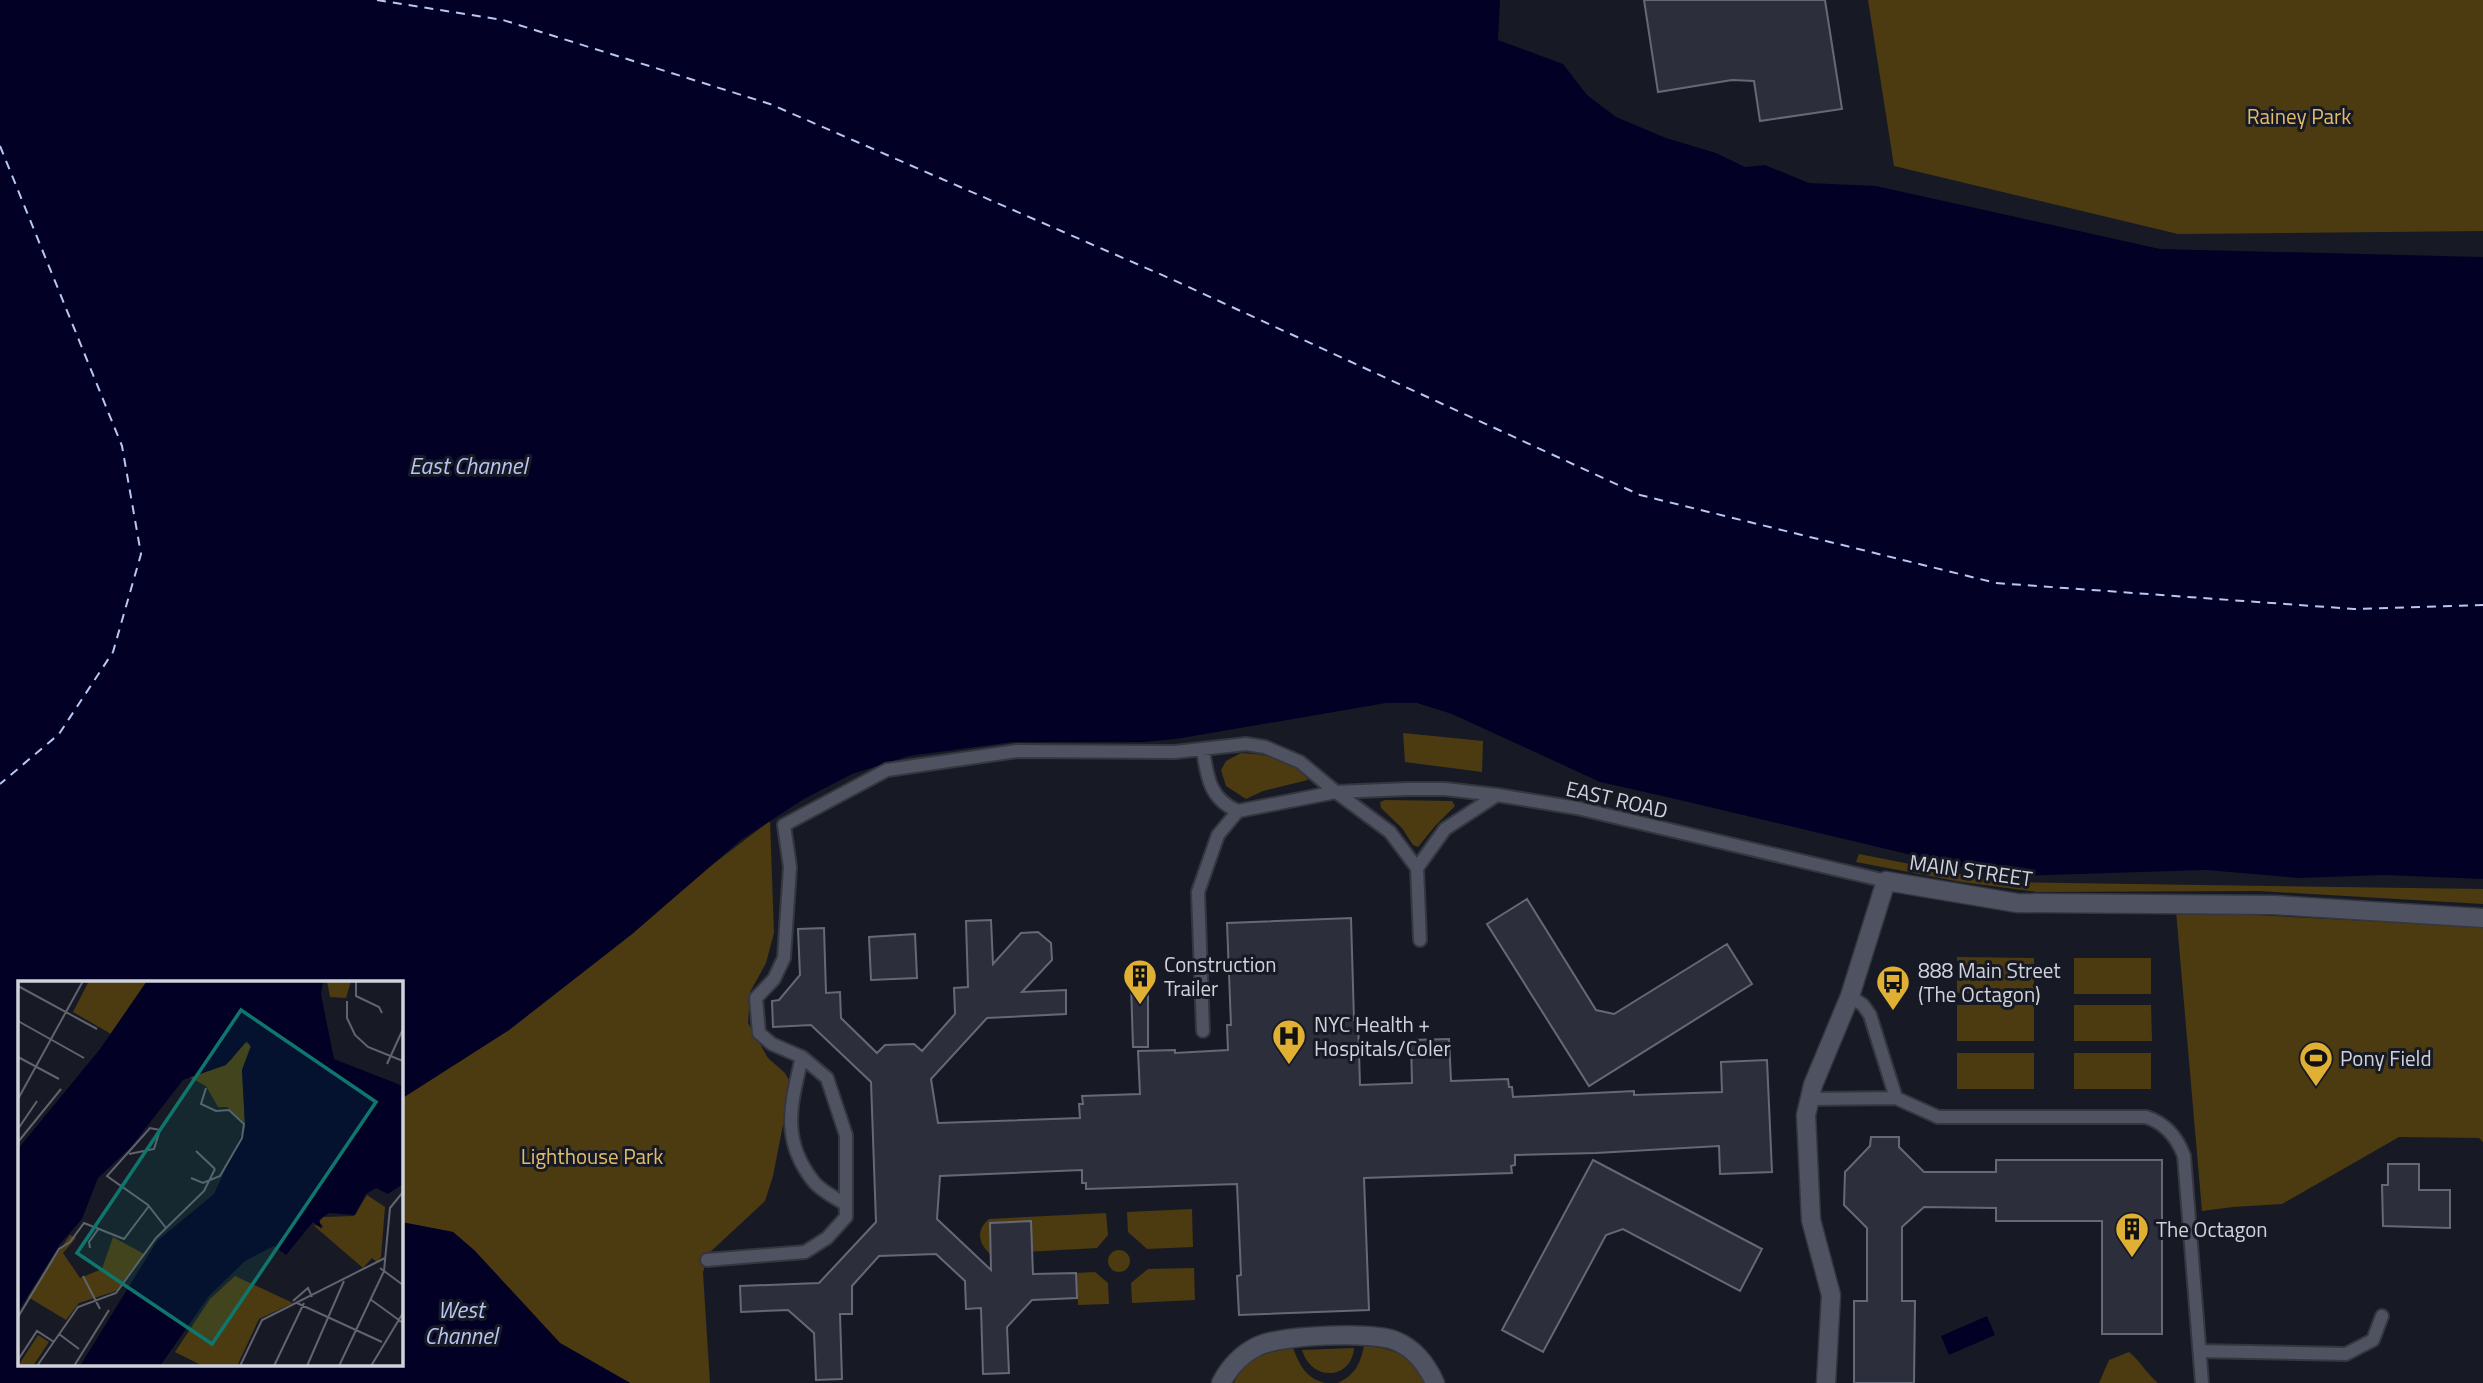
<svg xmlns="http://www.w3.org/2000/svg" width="2483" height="1383" font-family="'Titillium Web',sans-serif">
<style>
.green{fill:#4c3b10}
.water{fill:#030025}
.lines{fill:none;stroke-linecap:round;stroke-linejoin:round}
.ferry{stroke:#b9c6f4;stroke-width:2;stroke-dasharray:9 7;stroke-linecap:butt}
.building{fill:#2c2f3b;stroke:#656977;stroke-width:2}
.lane-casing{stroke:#35363f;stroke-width:16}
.street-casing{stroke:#35363f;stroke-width:21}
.secondary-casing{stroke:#35363f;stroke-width:21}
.lane{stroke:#4f5260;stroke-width:12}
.street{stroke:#4f5260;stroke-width:18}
.secondary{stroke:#4f5260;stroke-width:18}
.labels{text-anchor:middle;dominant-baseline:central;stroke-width:6;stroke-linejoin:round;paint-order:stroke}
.park-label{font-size:21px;fill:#e2bd69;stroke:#171a25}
.street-label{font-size:21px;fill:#d1d3db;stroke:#171a25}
.poi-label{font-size:21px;fill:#d1d3db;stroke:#171a25;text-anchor:start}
.water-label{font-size:23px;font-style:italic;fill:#b9c6f4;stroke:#171a25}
.inset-river{fill:none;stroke:#030025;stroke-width:3.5}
.inset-road{fill:none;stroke:#61646e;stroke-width:2}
.view{fill:#0f766e;fill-opacity:0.15;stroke:#0f766e;stroke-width:3.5}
.inset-edge{fill:none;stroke:#d1d3db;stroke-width:3.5}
</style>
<rect width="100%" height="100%" fill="#171a25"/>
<path class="green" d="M1868,0H2483V231L2178,234L1894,166Z
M1403,733L1483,741L1482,772L1405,762Z
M1241,753C1265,754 1294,759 1308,780L1263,791L1246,799L1226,786L1221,770L1226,761Z
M1385,800L1452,801L1455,806L1435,826L1418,847L1413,845L1402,828L1381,808L1380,802Z
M770,821L774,933L766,963L750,992L748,1023L768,1058L785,1073L791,1084L773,1176L765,1201L707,1255L703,1273L710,1383H630L560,1343L474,1250L453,1232L401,1222V1099L509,1030L632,934L700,874Z
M1859,854L2001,882L2483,889V904L2259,891L2037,892L1961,882L1856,862Z
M2176,911L2483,927V1142L2479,1138L2399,1137L2282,1204L2233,1207L2202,1211Z
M1957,957L2034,958V994L1957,993Z
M2074,958H2151V994H2074Z
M1957,1005H2034V1041H1957Z
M2074,1005H2151L2152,1041H2074Z
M1957,1053H2034V1089H1957Z
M2074,1053H2151V1089H2074Z
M1192,1209L1193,1247L1147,1249L1128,1232L1127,1212Z
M1106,1213L1108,1235L1097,1248L990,1254C978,1243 976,1230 989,1219Z
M1108 1261a11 11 0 1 1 22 0a11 11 0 1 1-22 0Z
M1194,1268L1195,1300L1132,1303L1131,1283L1148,1269Z
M1095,1272L1108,1283L1109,1304L1078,1305L1076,1273Z
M1364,1346C1398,1349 1408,1354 1426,1383H1338C1356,1374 1360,1364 1364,1346Z
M1293,1348C1300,1366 1306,1378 1325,1383H1234C1247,1355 1266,1353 1293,1348Z
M1354,1348C1352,1379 1312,1383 1302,1350Z
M2129,1352C2141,1362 2147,1374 2158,1383H2099L2109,1360Z"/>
<path class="water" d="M0,0H1500L1498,40L1563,64L1587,95L1616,117L1666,138L1716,153L1745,167L1765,165L1809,183L1876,186L2160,249L2483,257V879L2384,875L2299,878L2206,870L2020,876L1987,873L1667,797L1600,782L1452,714L1417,703H1386L1176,739L1143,742H1012L909,756L852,774L804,799L741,840L632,934L509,1030L401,1099V982H19V1364H401V1222L453,1232L474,1250L560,1343L630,1383H0Z
M1987,1316L1995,1335L1949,1355L1941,1336Z"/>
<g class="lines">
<path class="ferry" d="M377,0L503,20L770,104L1169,278L1640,495L1996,583L2354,609L2483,605
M0,146L122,446L141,554L113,652L59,734L0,784"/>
</g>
<path class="building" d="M1644,0H1825L1842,109L1760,121L1754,81L1732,80L1658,92Z
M1527,899L1596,1010L1614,1014L1727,944L1752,984L1589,1086L1487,924Z
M1351,918L1354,1020H1358L1360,1085L1412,1083L1411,1040L1449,1039L1451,1081L1508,1079L1509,1087H1512L1513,1097L1634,1091V1095L1722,1092L1721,1062L1767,1060L1772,1172L1720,1174L1719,1146L1596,1153L1515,1155V1165L1511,1166L1512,1173L1364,1178L1369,1310L1239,1315L1237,1276L1241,1275L1237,1184L1086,1189V1183H1082V1170L940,1176L937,1219L991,1270L990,1223L1031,1221L1033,1274L1076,1273L1077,1298L1032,1300L1007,1327L1009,1373L983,1374L981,1308L966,1309L965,1281L936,1254L879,1256L852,1286V1314H840L842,1379L816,1380L814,1333L788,1310L741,1312L740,1286L819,1283L876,1222L871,1082L811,1025L773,1027L772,1001L779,1000L800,975L798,929L824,928L826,993L840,992L841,1018L877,1053L885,1045L914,1044L922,1051L955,1014L954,988L968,987L966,921L991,920L993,964L1021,933L1038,932L1051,943L1052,960L1022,992L1066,990V1014L987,1018L931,1079L938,1123L1080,1118L1079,1104H1083L1082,1096L1140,1094L1138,1051L1175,1050V1053L1228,1050L1227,1025H1231L1227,923Z
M915,934L917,978L871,980L869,937Z
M1148,982V1047H1133L1131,983Z
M1871,1137H1899V1147L1924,1172H1996V1160H2162V1334H2102V1221H1996V1208L1924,1207L1902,1227V1301H1915L1914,1383H1854V1301H1867V1228L1844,1205L1845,1172L1870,1146Z
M1593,1160L1762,1249L1740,1291L1623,1229L1606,1235L1543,1352L1502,1330Z
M2388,1164H2419V1190H2450V1228L2383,1226L2382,1185H2388Z"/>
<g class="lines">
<g class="lane-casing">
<path id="lane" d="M1203,750C1207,777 1210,800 1238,811
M1238,811L1336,792L1408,789H1445L1497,795L1577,808L1886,881
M1417,868L1445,829L1497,795
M1850,996L1863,1005L1870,1015L1896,1098
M1203,1031L1198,892L1218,835L1238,811
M802,1057C791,1104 780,1140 814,1182C821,1191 836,1198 845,1204
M1809,1099L1896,1098L1938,1117H2146C2165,1123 2177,1137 2184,1156L2202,1383
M707,1260L805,1252L827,1238L846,1217V1135L827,1078L802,1057L772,1044L759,1033L756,998L774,979L784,958L790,867L784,825L887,770L1017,751L1175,752L1246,744L1265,747L1300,762L1336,792L1390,832L1417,868L1420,940
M2200,1351L2346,1354L2373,1340L2382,1316"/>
</g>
<g class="street-casing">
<path id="street" d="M1221,1383C1230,1366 1241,1354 1258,1346C1281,1335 1374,1331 1396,1341C1415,1349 1427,1365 1435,1383
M1826,1383L1831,1295L1811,1220L1806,1115L1813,1085L1850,996L1886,881"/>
</g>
<g class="secondary-casing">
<path id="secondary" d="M1886,881L2017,903L2274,905L2483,918"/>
</g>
<use href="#lane" class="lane"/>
<use href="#street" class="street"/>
<use href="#secondary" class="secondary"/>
</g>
<defs>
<g id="building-pin" transform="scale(1.75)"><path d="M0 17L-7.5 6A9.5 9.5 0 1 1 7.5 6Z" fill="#e0b034" stroke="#171a25"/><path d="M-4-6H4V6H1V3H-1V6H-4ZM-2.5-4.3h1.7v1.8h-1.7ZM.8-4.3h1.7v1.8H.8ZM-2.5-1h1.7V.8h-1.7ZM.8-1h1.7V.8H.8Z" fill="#111"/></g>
<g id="bus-pin" transform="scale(1.75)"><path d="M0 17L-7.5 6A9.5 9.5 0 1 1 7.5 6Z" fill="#e0b034" stroke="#171a25"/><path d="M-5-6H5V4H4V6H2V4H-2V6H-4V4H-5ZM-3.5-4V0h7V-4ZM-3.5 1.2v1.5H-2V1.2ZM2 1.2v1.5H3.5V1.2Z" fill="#111"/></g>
<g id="hospital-pin" transform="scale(1.75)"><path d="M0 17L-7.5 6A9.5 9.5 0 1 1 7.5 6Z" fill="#e0b034" stroke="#171a25"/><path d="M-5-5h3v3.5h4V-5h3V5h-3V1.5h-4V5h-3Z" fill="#111"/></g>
<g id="stadium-pin" transform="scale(1.75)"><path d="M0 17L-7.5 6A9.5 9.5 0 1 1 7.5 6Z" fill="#e0b034" stroke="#171a25"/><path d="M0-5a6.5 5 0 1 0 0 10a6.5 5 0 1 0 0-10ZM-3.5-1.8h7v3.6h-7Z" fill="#111"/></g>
</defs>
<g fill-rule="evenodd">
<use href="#building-pin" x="1140" y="976"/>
<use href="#bus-pin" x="1893" y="982"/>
<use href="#hospital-pin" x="1289" y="1036"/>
<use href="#stadium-pin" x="2316" y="1058"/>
<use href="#building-pin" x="2132" y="1229"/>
</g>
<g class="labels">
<g class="park-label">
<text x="2299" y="116">Rainey Park</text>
<text x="592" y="1156">Lighthouse Park</text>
</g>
<g class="street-label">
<text transform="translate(1617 799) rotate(13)">EAST ROAD</text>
<text transform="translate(1971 870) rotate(8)">MAIN STREET</text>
</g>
<g class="poi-label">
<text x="1164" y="964">Construction<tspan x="1164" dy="24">Trailer</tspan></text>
<text x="1918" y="970">888 Main Street<tspan x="1918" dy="24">(The Octagon)</tspan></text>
<text x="1314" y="1024">NYC Health +<tspan x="1314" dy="24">Hospitals/Coler</tspan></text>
<text x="2340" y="1058">Pony Field</text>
<text x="2156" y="1229">The Octagon</text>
</g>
<g class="water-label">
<text x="468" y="465">East Channel</text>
<text x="461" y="1309">West<tspan x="461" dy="26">Channel</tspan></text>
</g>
</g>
<g transform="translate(18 981)">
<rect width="385" height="385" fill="#171a25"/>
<path d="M71,0H129L93,53L55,31ZM309,0H333L328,17L312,16ZM225,60L233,64L224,89L227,142L209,126H200L188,105L171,96L213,79ZM349,214L367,226L363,276L359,281L354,277L345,287L295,244L306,246L301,241L305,236L336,235ZM52,254L58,257L45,272L62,297L84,288L95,256L126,273L98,310L61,322L48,339L10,316ZM217,295L275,322L241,338L219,385H185L157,371L192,318ZM20,354L31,361L15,385H0Z" fill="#4c3b10"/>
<path d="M129,0H305L303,13L316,78L385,105V203L370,213L358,207L348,213L337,234L311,232L301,239L304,248L295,241L268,274L256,265L227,280L191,315L142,385H62L139,260L196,213L227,146L224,89L233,66L229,60L208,84L165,99L113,166L80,197L64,238L42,263L0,331V168L82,68Z" fill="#030025"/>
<path class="inset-river" d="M274,0L283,78L295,98L370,113M0,254L176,0M0,287L201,0M97,385L170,277L202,248L323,168L371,113"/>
<path class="inset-road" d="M338,0V15L361,26L364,32M0,5L79,48M329,20V37L337,54L350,66L385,80M0,40L66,77M0,76L41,98M369,83L385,48M0,118L65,0M0,148L19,120M0,161L43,108M178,170L197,188M111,173L136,168L142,149L132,147L89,195L130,224L148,247M173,197L185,202L202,195L224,157L226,143L211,129L198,130L183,123L188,107M72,267L71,261L81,247M362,287L385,304M366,290L372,227L385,211M65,295L82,328M352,318L385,342M275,320L290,307L294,316M279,322L364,361M0,336L41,268L52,261L66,242L106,258L131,225M41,353L61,368M0,379L19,350L36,361M19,385L60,326L98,312L138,257L186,210L197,188M56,385L91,329M222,385L244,339L367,277M256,385L286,322M289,385L326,300M321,385L366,290M353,385L385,332"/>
<path class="view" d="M223,29L358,121L194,363L59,272Z"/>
<rect width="385" height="385" class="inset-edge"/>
</g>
</svg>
